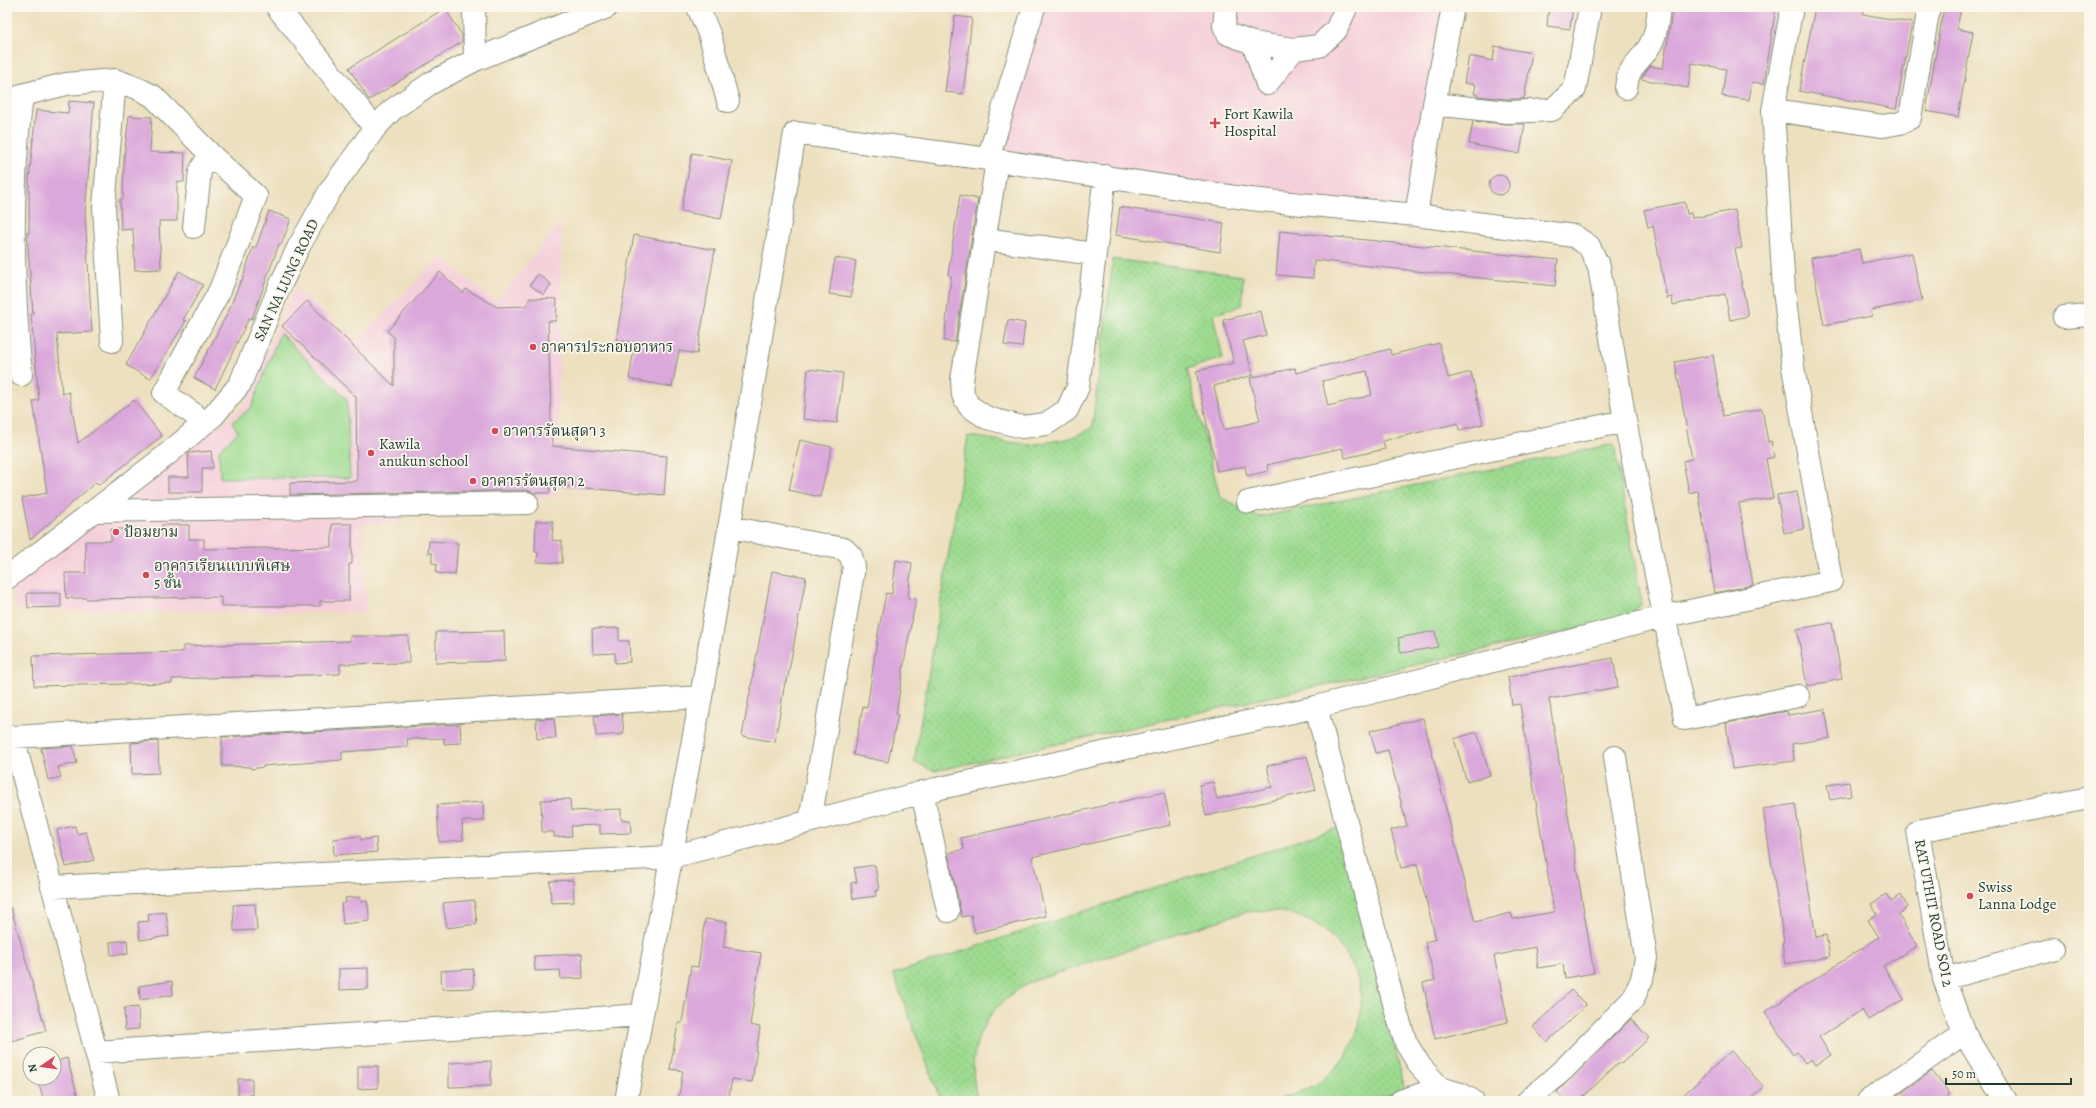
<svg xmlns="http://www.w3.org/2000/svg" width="2096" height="1108" font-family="Alegreya,'Noto Serif Thai',serif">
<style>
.built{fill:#f5cfda}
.grass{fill:url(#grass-dots);stroke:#5e8c62}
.green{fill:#9ddb90;stroke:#5e8c62}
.building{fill:#dba8db;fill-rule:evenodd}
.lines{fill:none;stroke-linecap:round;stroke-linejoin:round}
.minor-casing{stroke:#868e7a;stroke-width:24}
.minor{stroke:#fff;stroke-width:22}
.poi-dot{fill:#d1495b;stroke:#fbf7ec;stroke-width:1.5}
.labels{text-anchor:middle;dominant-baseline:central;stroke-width:3.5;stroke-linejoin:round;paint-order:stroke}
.poi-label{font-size:15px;fill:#1f3d34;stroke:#fbf7ec;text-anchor:start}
.street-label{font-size:15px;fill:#1f3d34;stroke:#fbf7ec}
</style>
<defs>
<pattern id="grass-dots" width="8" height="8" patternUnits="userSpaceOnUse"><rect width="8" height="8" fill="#9ddb90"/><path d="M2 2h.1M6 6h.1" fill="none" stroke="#87bd7d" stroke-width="1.8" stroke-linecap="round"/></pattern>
</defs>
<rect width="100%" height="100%" fill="#fbf7ec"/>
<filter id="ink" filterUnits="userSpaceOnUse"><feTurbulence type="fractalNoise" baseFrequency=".025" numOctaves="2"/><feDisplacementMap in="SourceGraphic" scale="8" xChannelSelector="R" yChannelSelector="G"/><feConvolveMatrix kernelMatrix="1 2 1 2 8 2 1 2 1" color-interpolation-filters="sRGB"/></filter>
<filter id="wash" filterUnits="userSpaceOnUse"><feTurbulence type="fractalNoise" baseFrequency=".012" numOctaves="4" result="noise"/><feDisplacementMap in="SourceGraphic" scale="16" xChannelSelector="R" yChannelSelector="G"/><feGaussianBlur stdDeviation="0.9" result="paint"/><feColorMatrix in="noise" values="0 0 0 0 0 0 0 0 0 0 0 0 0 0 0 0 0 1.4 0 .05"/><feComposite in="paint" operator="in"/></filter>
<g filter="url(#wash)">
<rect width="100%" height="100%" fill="#ede0bf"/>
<path class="built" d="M1035,7H1450L1416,215L988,159Z
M562,221L557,497L406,500L400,523L362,524L367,613L16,610L11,588L241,409L295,288L357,341L440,257L496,302Z"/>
<path class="grass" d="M1113,259L1243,276L1242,305L1213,315L1223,358L1187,369L1220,497L1260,517L1614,444L1642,604L1627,618L935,771L914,762L968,436L1030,445L1071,438L1092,428Z
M1340,827L1405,1089L1369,1101H1274C1292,1095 1311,1090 1326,1077C1403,1012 1344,896 1246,912L1036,980C985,1003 963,1047 978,1101H941L893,974Z"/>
<path class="green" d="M280,333L347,399L350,478H220L219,450L238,432L232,422L251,408Z"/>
<g id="blocks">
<path class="building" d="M1549,7H1573L1570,29L1547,26Z
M1673,7H1776L1764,84L1752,82L1749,100L1722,96L1726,69L1692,63L1688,88L1641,79L1650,66L1663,68Z
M1815,7H1864L1863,14L1912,23L1896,109L1799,91Z
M1944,7H1961L1957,29L1973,32L1958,117L1926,111Z
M445,8L462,35V42L369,100L349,68Z
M955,16L972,18L963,94L945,92Z
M1495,46L1532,53L1524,99H1507L1477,96V94H1474L1476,85L1464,83L1469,56L1493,61Z
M69,101L94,103L85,214L92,332L57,334L62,394L69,392L78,443L134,400L162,436L99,485L96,482L30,540L22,498L47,493L33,401L39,400L31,314H33L27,233H29V179L32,150L36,110L68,113Z
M129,116L152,117L150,152L185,153L184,182H177V221H159L161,269L135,270L133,229L121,230L120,199H123L124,157Z
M1473,121L1506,124H1525L1520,154L1469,144Z
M692,153L732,161L721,219L681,211Z
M1489 185a10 10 0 1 1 20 0a10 10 0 1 1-20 0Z
M960,195L978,199L955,342L944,341L951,276L948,275Z
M1685,202L1687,214L1691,213L1692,218L1735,210L1742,248L1735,249L1748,316L1730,320L1725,294L1673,305L1672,297L1667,298L1653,226L1648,227L1644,210Z
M1120,207L1224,223L1220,252L1116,235Z
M269,211L291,219L281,245L279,244L252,319L249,318L215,389L194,378L228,312L241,280L242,281L253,247H256Z
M1280,231L1558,260L1555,286L1314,260L1313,278L1276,275Z
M634,235L715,250L697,354L679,351L672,387L629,379L635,343L616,340Z
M1859,249L1862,263L1912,253L1922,300L1871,310L1872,316L1824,325L1811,258Z
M835,258L856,261L851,297L829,294Z
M179,271L203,285L183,320L186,321L150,379L126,365Z
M440,272L463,293L466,289L497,307L526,306L530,298L557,299L556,321H548L552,446L667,456L664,495L550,485V493H534L527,490L290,495V483L357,481L356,397L282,326L307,301L394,386V337L387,331Z
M538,274L551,284L544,295L530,285Z
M1261,311L1266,335L1243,341L1253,375L1214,386L1224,430L1260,421L1250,378L1295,368L1296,373L1390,349L1391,355L1439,343L1448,378L1471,372L1483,424L1459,430L1458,423L1383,441L1385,449L1345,458L1342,448L1267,465L1268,471L1247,476L1245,466L1217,471L1196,371L1234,363L1223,320ZM1367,371L1372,395L1328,406L1322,381Z
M1008,320L1025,323L1022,347L1004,345Z
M1713,355L1723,416L1762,409L1768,442L1771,441L1774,457L1766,459L1773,498L1739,503L1753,585L1715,593L1698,491L1689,493L1683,461L1692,459L1675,362Z
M808,369L843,373L837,423L803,419Z
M800,440L832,447L820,497L789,490Z
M211,451L213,468H202V492H168V477H189L188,453Z
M1797,492L1804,529L1784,533L1777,495Z
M536,521H553L552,540L562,541V563L537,562L538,552H535Z
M332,524H352V564H349V601H320V606H221V597L86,599V598H66L65,573H86L85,541H111V529H162V525H189V539H204V549L332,547Z
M429,541L458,543L455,575L436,573L437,564L432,563V553H428Z
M896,560L912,563L908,598L916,599L906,651L896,714H898L888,762L853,755L863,707L867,708L878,634L886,593L892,594Z
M772,571L806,577L787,682H785L775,742L742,736Z
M27,593H61V607L28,608Z
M1832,623L1842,679L1807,686L1797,629Z
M619,628V641H629L630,662L615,663V653L593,654L592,629Z
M504,631L505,661L436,663V632Z
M1435,631L1438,647L1401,653L1398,638Z
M350,636H408L409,663L340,664V674L172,679V683L34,686L33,656L183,652V646L350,641Z
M1613,658L1618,687L1549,699L1594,973L1565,978L1563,964L1538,968L1535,947L1494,956L1508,1022L1435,1039L1423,983L1435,980L1425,942L1436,939L1417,864L1401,868L1391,830L1407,826L1388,750L1376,753L1370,731L1423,718L1475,922L1511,913L1513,919L1554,912L1520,704L1512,705L1508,677Z
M1825,709L1830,738L1792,744L1794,761L1732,769L1726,723L1787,711L1788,715Z
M622,714L624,734L596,736L594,716Z
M554,718L556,738L537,739L536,719Z
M460,724L461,743L444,744V738L407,739L408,747L342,752V760L263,766L264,767L251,769L250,767L222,766V737Z
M1477,732L1490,775L1467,782L1454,739Z
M158,741L159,773L132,774L131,743Z
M73,746L77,763L58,767L61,777L48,780L41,748Z
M1307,756L1316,790L1206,816L1199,785L1213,782L1217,799L1272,787L1267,766Z
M1849,782L1851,796L1830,800L1827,785Z
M1164,792L1171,825L1032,857L1046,916L975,933L971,915L962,917L948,853L964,849L961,838Z
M570,799L571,811L621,809V820H630L631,833L600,834V825L571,826L572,836L554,837V832H542L541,800Z
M483,802L484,821H462L463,840L439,842L437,805Z
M1795,804L1816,937L1826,935L1830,957L1785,964L1782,942H1784L1763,809Z
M75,826L77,834L86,832L94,860L66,867L57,830Z
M360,836L361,840L376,838L377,852L334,855L333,839Z
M875,865L879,890L875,891L876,896L853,899L851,883L857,882L854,868Z
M573,880L574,902L551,903L550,881Z
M1886,894L1891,902L1901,895L1908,907L1898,914L1917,946L1883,966L1904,999L1868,1020L1862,1010L1819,1037L1831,1055L1815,1065L1811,1059L1805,1063L1797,1052L1793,1055L1765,1012L1879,937L1868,920L1877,914L1871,904Z
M360,897L361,902L367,901L370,921L343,924L341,904L346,903L345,898Z
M474,900L477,924L447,928L443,903Z
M255,904L257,930L234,931L233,905Z
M11,908L46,1031L12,1041L7,1022V909Z
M166,912L169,936L140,940L138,922L149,921L148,914Z
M705,919L727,922L723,947L761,953L750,1025L760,1027L752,1082L732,1079L728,1101H678L683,1071L670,1069L678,1023H682L691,966L698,967Z
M127,940L128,954L111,955L110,942Z
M582,954L583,978L561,979L560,970L535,971L534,956Z
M368,968V989L339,990V969Z
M473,969L474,988L442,989L441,971Z
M172,981L173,995L140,1000L139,986Z
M1571,990L1586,1005L1547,1042L1533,1027Z
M138,1007L139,1029L125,1030L124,1008Z
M1631,1019L1649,1038L1621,1064L1619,1062L1579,1101H1565L1557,1092Z
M1731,1051L1764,1087L1748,1101H1677Z
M67,1058L79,1101H44L37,1078H54V1062Z
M491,1061V1086L449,1087V1063Z
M358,1066H378V1088L358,1089Z
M1932,1071L1950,1094L1947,1096L1951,1101H1890Z
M238,1079H252V1095H238Z"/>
</g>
</g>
<g filter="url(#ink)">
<use href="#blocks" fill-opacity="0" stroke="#868e7a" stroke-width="1"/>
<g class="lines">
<g class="minor-casing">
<path id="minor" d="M277,7L375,128
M474,7L475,60
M698,7L710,36L728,101
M1226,7L1224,26L1228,34L1253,43L1267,84
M1253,43L1294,49
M1267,84L1294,49L1319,46L1336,30L1346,8
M1626,88C1629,64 1638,65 1649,47C1657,35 1657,21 1659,7
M1434,104L1507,112L1552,110L1575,89L1590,7
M1773,110L1883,126L1900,123L1910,118L1929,7
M988,159L1034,7
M997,161L962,380L963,395L969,406L987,418L1022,427L1046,424L1067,410L1078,387L1105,176
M1416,215L1434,104L1453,7
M194,227L200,171L210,154
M984,239L1094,254
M2064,317L2089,315
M112,341L104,207L115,80
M21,375C12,281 10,189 22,95L66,84L115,80L137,88L153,96L210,154L256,196L220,290L164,393L195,415L202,425
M1248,502L1625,421
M94,511L527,503
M729,527L844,549L851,556L854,567L810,821
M7,578L164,457L214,415L240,384L280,286L298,248L330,191L375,128L392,110L431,83L475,60L607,7
M1316,707L1397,1015L1406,1043L1420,1066L1440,1088L1461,1094L1473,1101
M922,792L948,911
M52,887L671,857L936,789L1316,707L1666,616L1831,581L1793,367L1784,290L1773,110L1792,7
M1944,979L2053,949
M96,1052L642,1015
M109,1101L13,737L701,697
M626,1101L701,697L795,133L988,159L1250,199L1416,215L1574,236L1589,246L1599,267L1625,421L1685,719L1798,696
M1401,1101L1440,1088
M1528,1101L1565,1068L1633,999L1642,979L1646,958L1615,757
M1868,1101L1964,1033
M2005,1101L1964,1033L1944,979L1918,831L2089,798"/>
</g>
<use href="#minor" class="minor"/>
</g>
</g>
<g class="poi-dot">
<path d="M1213 117h4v4h4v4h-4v4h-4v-4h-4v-4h4z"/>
<circle cx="533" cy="347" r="4"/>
<circle cx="495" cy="431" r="4"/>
<circle cx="371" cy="453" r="4"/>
<circle cx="473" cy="481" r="4"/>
<circle cx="116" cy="532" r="4"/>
<circle cx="146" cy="575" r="4"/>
<circle cx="1970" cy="896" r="4"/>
</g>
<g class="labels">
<g class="poi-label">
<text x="1224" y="114">Fort Kawila<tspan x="1224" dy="17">Hospital</tspan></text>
<text x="541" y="347">อาคารประกอบอาหาร</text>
<text x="503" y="431">อาคารรัตนสุดา 3</text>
<text x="379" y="444">Kawila<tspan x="379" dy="17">anukun school</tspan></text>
<text x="481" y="481">อาคารรัตนสุดา 2</text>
<text x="124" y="532">ป้อมยาม</text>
<text x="154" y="566">อาคารเรียนแบบพิเศษ<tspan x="154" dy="17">5 ชั้น</tspan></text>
<text x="1978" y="887">Swiss<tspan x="1978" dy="17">Lanna Lodge</tspan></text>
</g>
<g class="street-label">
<text transform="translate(286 280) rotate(-65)">SAN NA LUNG ROAD</text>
<text transform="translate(1934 913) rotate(79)">RAT UTHIT ROAD SOI 2</text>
</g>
</g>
<rect width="2096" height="1108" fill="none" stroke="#fbf7ec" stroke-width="24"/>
<g transform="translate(42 1066) rotate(257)"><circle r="19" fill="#fbf7ec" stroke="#a3ada2"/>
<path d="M0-3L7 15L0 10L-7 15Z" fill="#d1495b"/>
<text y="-6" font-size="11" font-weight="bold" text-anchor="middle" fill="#1f3d34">N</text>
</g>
<path d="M1946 1078v6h125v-6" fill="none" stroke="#1f3d34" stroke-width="2"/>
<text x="1952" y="1078" font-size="12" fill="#1f3d34" stroke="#fbf7ec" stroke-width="3" paint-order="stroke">50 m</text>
</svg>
